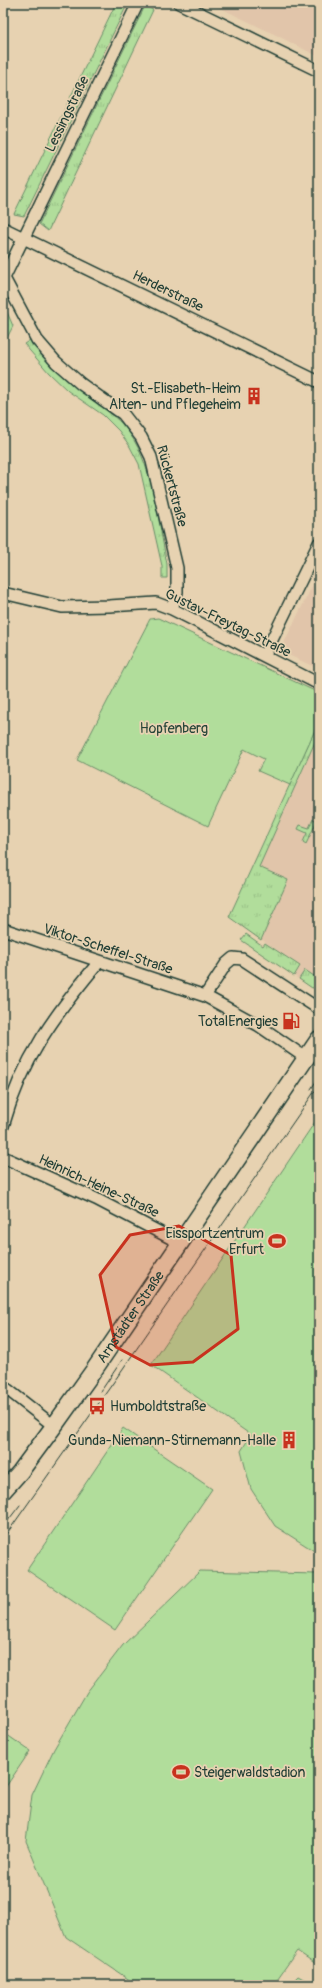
<svg xmlns="http://www.w3.org/2000/svg" width="322" height="1988" font-family="Pangolin,sans-serif">
<style>
.built{fill:#e1c5aa}
.grass{fill:url(#grass-tufts);stroke:#688d68}
.green{fill:#b1dd9b;stroke:#688d68}
.lines{fill:none;stroke-linecap:round;stroke-linejoin:round}
.minor-casing{stroke:#1f3d34;stroke-width:14}
.secondary-casing{stroke:#1f3d34;stroke-width:19}
.minor{stroke:#e7d2b1;stroke-width:11}
.secondary{stroke:#e7d2b1;stroke-width:16}
.tram{stroke:#1f3d34;stroke-width:1}
.marked{fill:#c8321e;fill-opacity:0.2;stroke:#c8321e;stroke-width:3;stroke-linejoin:round}
.labels{text-anchor:middle;dominant-baseline:central;stroke-width:3.5;stroke-linejoin:round;paint-order:stroke}
.street-label{font-size:14px;fill:#1f3d34;stroke:#e7d2b1}
.poi-label{font-size:14px;fill:#1f3d34;stroke:#e7d2b1;text-anchor:end}
.park-label{font-size:14px;fill:#264539;stroke:#e7d2b1}
</style>
<defs>
<pattern id="grass-tufts" width="24" height="20" patternUnits="userSpaceOnUse"><rect width="24" height="20" fill="#b1dd9b"/><path d="M3 7l-1-3M5 7V3M7 7l1-3M15 17l-1-3M17 17v-4M19 17l1-3" fill="none" stroke="#98bf86"/></pattern>
</defs>
<rect width="100%" height="100%" fill="#e7d2b1"/>
<filter id="ink" filterUnits="userSpaceOnUse"><feTurbulence type="fractalNoise" baseFrequency=".025" numOctaves="2"/><feDisplacementMap in="SourceGraphic" scale="8" xChannelSelector="R" yChannelSelector="G"/><feConvolveMatrix kernelMatrix="1 2 1 2 8 2 1 2 1" color-interpolation-filters="sRGB"/></filter>
<g filter="url(#ink)">
<path class="built" d="M210,3H319V57L278,36Z
M319,572V669L280,651Z
M319,721V993L294,976L300,966L229,917Z"/>
<path class="grass" d="M116,3H128L24,216L14,214Z
M145,6L153,10L48,231L39,224Z
M3,310L7,312L13,326L3,346Z
M30,340C43,356 57,373 74,386C91,400 109,410 124,426C153,460 158,521 167,564V578H162V566L139,464L129,445L119,431L103,415L68,391L49,373L24,344Z
M319,721V733L259,867L288,880L261,940L229,917Z
M313,819L317,821L306,844L303,842L307,833L298,829L300,825L309,828Z
M246,934L263,946L265,943L300,966L294,976L241,940Z
M319,969L318,986L312,988L299,979L305,970L314,976Z
M298,1976L307,1981L308,1985H289Z"/>
<path class="green" d="M158,618L319,693V721L290,785L258,771L264,759L244,749L208,826L77,760L150,619Z
M319,1116V1554L275,1526L251,1489L241,1451L251,1435L151,1365Z
M123,1428L212,1489L115,1630L27,1570Z
M200,1571L316,1574L319,1576V1966L297,1951L273,1985H137L66,1937L26,1841L32,1795L54,1749L87,1692L123,1645Z
M3,1732L30,1751L3,1791Z"/>
<g class="lines">
<g class="minor-casing">
<path id="minor" d="M179,3L319,71
M3,228L319,382
M4,278L37,340L56,362L81,384L123,414L141,437L151,457L177,568V592L172,609
M4,278L138,3
M3,593L62,607L109,606L156,603L172,609L319,684
M264,656L319,543
M3,929L205,996L258,1025L306,1058
M205,996L226,964L233,958L242,959L319,1009
M3,1126C22,1059 55,1014 99,962
M3,1157L96,1199L180,1243
M3,1386L54,1426"/>
</g>
<g class="secondary-casing">
<g id="secondary">
<path id="s1" d="M3,1491L20,1472L54,1426L94,1370L319,1039"/>
</g>
</g>
<use href="#minor" class="minor"/>
<use href="#secondary" class="secondary"/>
<path class="tram" d="M311,1089L319,1077
M101,1391L122,1360
M3,1527L20,1505
M3,1539L113,1383L319,1085"/>
</g>
</g>
<path class="marked" d="M179,1226L231,1255L238,1329L193,1362L150,1365L116,1347L100,1275L130,1235Z"/>
<defs>
<g id="building-bare" transform="scale(1.38)"><path d="M-4-6H4V6H1V3H-1V6H-4ZM-2.5-4.3h1.7v1.8h-1.7ZM.8-4.3h1.7v1.8H.8ZM-2.5-1h1.7V.8h-1.7ZM.8-1h1.7V.8H.8Z" fill="#c8321e" stroke="#e7d2b1" stroke-width="2.5" paint-order="stroke"/></g>
<g id="fuel-bare" transform="scale(1.38)"><path d="M-5.5-6h7V0h2V4h1.3V-2.5L3-4.5l.8-.8L6-3V5H2.5V1h-1V6h-7ZM-4.2-4.7v3.2H.2V-4.7Z" fill="#c8321e" stroke="#e7d2b1" stroke-width="2.5" paint-order="stroke"/></g>
<g id="stadium-bare" transform="scale(1.38)"><path d="M0-5a6.5 5 0 1 0 0 10a6.5 5 0 1 0 0-10ZM-3.5-1.8h7v3.6h-7Z" fill="#c8321e" stroke="#e7d2b1" stroke-width="2.5" paint-order="stroke"/></g>
<g id="bus-bare" transform="scale(1.38)"><path d="M-5-6H5V4H4V6H2V4H-2V6H-4V4H-5ZM-3.5-4V0h7V-4ZM-3.5 1.2v1.5H-2V1.2ZM2 1.2v1.5H3.5V1.2Z" fill="#c8321e" stroke="#e7d2b1" stroke-width="2.5" paint-order="stroke"/></g>
</defs>
<g fill-rule="evenodd">
<use href="#building-bare" x="254" y="396"/>
<use href="#fuel-bare" x="291" y="1021"/>
<use href="#stadium-bare" x="277" y="1241"/>
<use href="#bus-bare" x="97" y="1406"/>
<use href="#building-bare" x="289" y="1440"/>
<use href="#stadium-bare" x="181" y="1772"/>
</g>
<g class="labels">
<g class="street-label">
<text transform="translate(67 114) rotate(-64)">Lessingstraße</text>
<text transform="translate(168 291) rotate(26)">Herderstraße</text>
<text transform="translate(172 486) rotate(75)">Rückertstraße</text>
<text transform="translate(228 623) rotate(26)">Gustav-Freytag-Straße</text>
<text transform="translate(108 949) rotate(18)">Viktor-Scheffel-Straße</text>
<text transform="translate(99 1186) rotate(25)">Heinrich-Heine-Straße</text>
<text stroke="none"><textPath href="#s1" startOffset="216">Arnstädter Straße</textPath></text>
</g>
<g class="poi-label">
<text x="241" y="388">St.-Elisabeth-Heim<tspan x="241" dy="16">Alten- und Pflegeheim</tspan></text>
<text x="278" y="1021">TotalEnergies</text>
<text x="264" y="1233">Eissportzentrum<tspan x="264" dy="16">Erfurt</tspan></text>
<text x="110" y="1406" text-anchor="start">Humboldtstraße</text>
<text x="276" y="1440">Gunda-Niemann-Stirnemann-Halle</text>
<text x="194" y="1772" text-anchor="start">Steigerwaldstadion</text>
</g>
<g class="park-label">
<text x="174" y="728">Hopfenberg</text>
</g>
</g>
<rect width="322" height="1988" fill="none" stroke="#e7d2b1" stroke-width="16"/>
<rect x="8" y="8" width="306" height="1972" fill="none" stroke="#1f3d34" stroke-width="1.5" filter="url(#ink)"/>
</svg>
